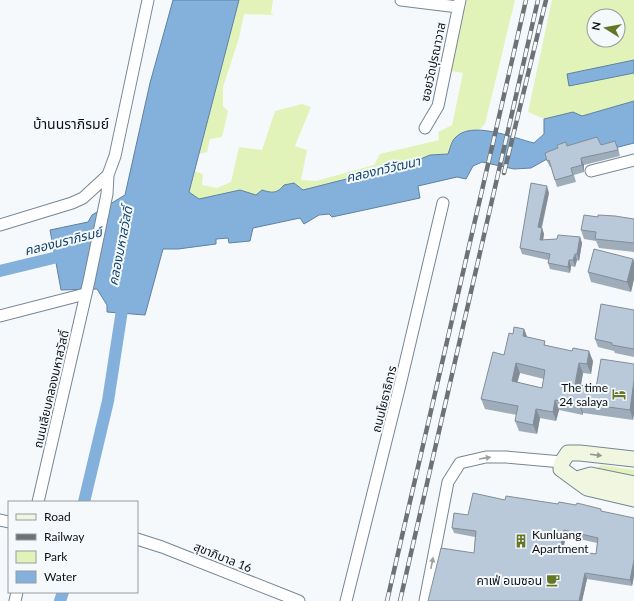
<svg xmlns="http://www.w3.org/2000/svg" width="634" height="601" font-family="Lato,'Noto Sans Thai',sans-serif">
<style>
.green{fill:#e1f3b8;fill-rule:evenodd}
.water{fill:#83b1dc;stroke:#5f81a1}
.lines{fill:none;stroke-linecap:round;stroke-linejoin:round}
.canal{stroke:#83b1dc;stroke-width:12}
.minor-casing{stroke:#778694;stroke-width:13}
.secondary-casing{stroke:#778694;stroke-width:17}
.minor{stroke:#fff;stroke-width:11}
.secondary{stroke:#f0f6e0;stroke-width:15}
.rail-casing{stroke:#6d7277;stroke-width:4.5}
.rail{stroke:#f5f9fc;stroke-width:3;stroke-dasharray:9;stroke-linecap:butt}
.wall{fill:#9fadbb;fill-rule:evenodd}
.shaded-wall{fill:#828d98}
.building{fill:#b9c9d9;stroke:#828d98;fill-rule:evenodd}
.oneway{fill:#949a8f}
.oneway2{fill:#9da0a2}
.labels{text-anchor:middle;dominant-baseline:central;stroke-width:4;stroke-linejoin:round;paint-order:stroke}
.street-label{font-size:12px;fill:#0b1116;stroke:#f5f9fc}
.poi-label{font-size:12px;fill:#0b1116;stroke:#f5f9fc;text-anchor:end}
.water-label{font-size:13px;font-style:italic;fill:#0f436b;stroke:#f5f9fc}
.quarter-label{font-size:14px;fill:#0b1116;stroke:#f5f9fc}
</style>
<rect width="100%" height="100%" fill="#f5f9fc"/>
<path class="green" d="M239,0H273L271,13L274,15L244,14L239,38L223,87V106L228,111L222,137L210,139L207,152L199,154Z
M467,0H515L485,124L480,129L465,132L448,154L430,155L411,163L397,164L378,171L303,190L279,191L256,195L240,190L199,199L189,192L194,171L203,174L202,185L217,188L231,182L239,147L262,150L275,111L302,104L311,107L295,146L307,150L301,180L316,181L374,165L380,154L439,140L438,132L452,125L463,73L451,71Z
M552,0H634V60L567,74L569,86L634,73V101L582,116L573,112L544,119L528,112ZM594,16H618V40H594Z
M601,465L634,470V478L598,471L597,468Z"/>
<path class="water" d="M173,0H239L189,192L199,199L240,190L256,195L262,190C272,193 277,194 284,185L294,183L303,190L378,171L397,164L411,163L430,155L448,154C450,149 451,143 454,139C470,119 513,138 534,143L544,134V119L573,112L582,116L634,101V143L603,151L547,159L531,168L514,169L482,162L473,166L466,179L457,177L418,186L420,198L332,217L329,214L319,215L304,224L300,218L253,228L250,241L229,243L228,238L216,239V244L178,249H163L145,315L107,312V305L97,289L61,290L50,230L88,222L92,215L125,195L150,83Z
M634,60V73L569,86L567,74Z"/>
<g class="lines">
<path class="canal" d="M0,271L70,254
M84,502L108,401L124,297
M60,601L63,592"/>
<g class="minor-casing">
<path id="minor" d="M401,0L458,7
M425,128L438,106L460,0
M591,171L634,160
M0,225L72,203L83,198L108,175
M0,316L85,294
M38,502L89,281L107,194L108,175L115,156L148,0
M0,520L9,522
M137,539L162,547L299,601
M15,601L17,592
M346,601L400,385L443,203
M425,601L448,482L460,463L486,457H506L562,462"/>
</g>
<g class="secondary-casing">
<path id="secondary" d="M634,459L580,453H568L562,462L561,469L587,488L634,499
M577,479L591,475L634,484"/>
</g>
<use href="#minor" class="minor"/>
<use href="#secondary" class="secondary"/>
<g class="rail-casing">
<path id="rail" d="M504,173L546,0
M387,601L526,0
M400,601L538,0"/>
</g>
<use href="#rail" class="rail"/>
</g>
<path class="wall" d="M601,145L618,148L620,156L584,165V172L574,175L576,182L557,187L551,167H550L547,161L567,146Z
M549,193L542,228L544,234L543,240L580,237L582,243L579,261L577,260L575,267L571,266L570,273L550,269L548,263V260L522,254L520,248Z
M598,217L634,219V252L599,248L596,241L584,239L581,230Z
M633,259L634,262V279L631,292L591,282L588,272Z
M634,310V357L615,353L614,351L598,347L595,339Z
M524,329L527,337L546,345L593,361L591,374L583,373L581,385L596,388L634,364V413L633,420L583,413V415L559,410L556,421L540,418L537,434L519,431L515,421L517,415L485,409L481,399L504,355L513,334ZM520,373L544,379L542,388L517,382Z
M505,500L602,512L634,518V576L632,586L587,579L582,601H428L474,553L475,537L454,533L452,528L468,515ZM566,536L597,543L596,554L563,549Z"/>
<path class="shaded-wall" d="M581,158L584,165V172L582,165Z
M547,186L549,193L540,233L538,227Z
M542,228L544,234L542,246L540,240Z
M580,237L582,243L579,261L577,254Z
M575,254L577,260L575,267L573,260Z
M633,259L634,262V279L631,292L627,282Z
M569,260L571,266L570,273L568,267Z
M524,329L528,339L523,336Z
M589,351L593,361L591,374L587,364Z
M516,363L520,373L515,391L512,381Z
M579,363L583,373L579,394L575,384Z
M634,380V413L633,420L630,410Z
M555,400L559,410L556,421L553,412Z
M580,403L583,413V415L579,405Z
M536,409L540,418L537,434L533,425Z
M564,530L566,536L562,555L560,549Z
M634,560V576L632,586L630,580Z
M585,573L587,579L582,601H579Z"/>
<path class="building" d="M597,137L601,145L615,141L618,150L581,158L582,165L571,168L573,175L555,180L549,160L547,161L545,153L558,148L557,145L566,142L567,146Z
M531,183L547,186L538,227L542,228L540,240L557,239L558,235L580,237L577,254H575L573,260H569L568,267L548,263L550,254L520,248Z
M584,215L598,217V215L615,216L634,219V243L595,239L596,232L581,230Z
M594,249L633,259L627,282L588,272Z
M601,304L634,310V349L612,345V343L595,339Z
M514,327L524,329L523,336L545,341L544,345L572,351L573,348L589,351L587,364L579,363L575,384L596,388L601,359L634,364V380L630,410L580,403L579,405L555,400L553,412L536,409L533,425L515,421L518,406L481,399L493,352L504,355L509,333L513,334ZM516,363L545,370L542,388L512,381Z
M473,493L505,500L506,496L558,504L559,502L576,505L577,503L601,509V511L634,518V560L630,580L585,573L579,601H428L441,548L474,553L476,531L452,528L454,513L468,515ZM564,530L598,538L596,554L560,549Z"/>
<defs><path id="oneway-solid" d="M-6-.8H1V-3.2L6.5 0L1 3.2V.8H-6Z"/></defs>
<use class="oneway" href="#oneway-solid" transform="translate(596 455) rotate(7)"/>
<g class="oneway2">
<use href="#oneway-solid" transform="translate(485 458) rotate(-9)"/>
<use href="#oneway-solid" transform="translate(432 563) rotate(-79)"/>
</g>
<defs>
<g id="hotel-bare" transform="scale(1.08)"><path d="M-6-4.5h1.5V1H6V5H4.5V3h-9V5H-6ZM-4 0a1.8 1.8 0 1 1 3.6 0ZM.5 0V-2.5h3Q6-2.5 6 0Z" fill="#647726" stroke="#f5f9fc" stroke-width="2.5" paint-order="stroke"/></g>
<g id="building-bare" transform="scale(1.08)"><path d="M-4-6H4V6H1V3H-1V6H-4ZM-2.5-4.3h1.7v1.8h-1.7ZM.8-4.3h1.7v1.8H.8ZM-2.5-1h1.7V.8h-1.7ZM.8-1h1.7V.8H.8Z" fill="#647726" stroke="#f5f9fc" stroke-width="2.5" paint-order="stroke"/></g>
<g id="cafe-bare" transform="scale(1.08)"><path d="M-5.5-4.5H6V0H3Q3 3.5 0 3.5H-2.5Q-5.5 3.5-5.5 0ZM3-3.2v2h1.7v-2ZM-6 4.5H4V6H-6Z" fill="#647726" stroke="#f5f9fc" stroke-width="2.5" paint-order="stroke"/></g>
</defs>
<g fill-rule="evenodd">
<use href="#hotel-bare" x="619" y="394"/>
<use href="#building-bare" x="521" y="541"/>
<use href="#cafe-bare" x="553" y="580"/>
</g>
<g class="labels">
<g class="street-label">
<text transform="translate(433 62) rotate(-78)">ซอยวัดปุรณาวาส</text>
<text transform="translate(51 389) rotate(-77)">ถนนเลียบคลองมหาสวัสดิ์</text>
<text transform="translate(384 399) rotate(-76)">ถนนโยธาธิการ</text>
<text transform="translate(223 557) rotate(22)">สุขาภิบาล 16</text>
</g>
<g class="poi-label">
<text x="608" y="387">The time<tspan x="608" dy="14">24 salaya</tspan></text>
<text x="532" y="534" text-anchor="start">Kunluang<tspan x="532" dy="14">Apartment</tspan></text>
<text x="542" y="580">คาเฟ่ อเมซอน</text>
</g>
<g class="water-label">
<text transform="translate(383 169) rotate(-13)">คลองทวีวัฒนา</text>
<text transform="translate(63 241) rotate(-14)">คลองนราภิรมย์</text>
<text transform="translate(120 246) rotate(-79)">คลองมหาสวัสดิ์</text>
</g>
<g class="quarter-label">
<text x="71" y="123">บ้านนราภิรมย์</text>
</g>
</g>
<rect x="8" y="501" width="130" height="92" fill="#f5f9fc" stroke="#979ca0"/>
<rect x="16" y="514" width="20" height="6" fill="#f0f6e0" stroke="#979ca0"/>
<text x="44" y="521" font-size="12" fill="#0b1116">Road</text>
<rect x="16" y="534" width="20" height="6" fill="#6d7277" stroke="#979ca0"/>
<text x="44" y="541" font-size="12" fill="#0b1116">Railway</text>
<rect x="16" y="551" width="20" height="12" fill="#e1f3b8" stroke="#979ca0"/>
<text x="44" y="561" font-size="12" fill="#0b1116">Park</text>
<rect x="16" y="571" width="20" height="12" fill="#83b1dc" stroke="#979ca0"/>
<text x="44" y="581" font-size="12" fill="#0b1116">Water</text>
<g transform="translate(606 28) rotate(281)"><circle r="19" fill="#f5f9fc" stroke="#979ca0"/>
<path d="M0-3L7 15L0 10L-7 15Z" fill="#647726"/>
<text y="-6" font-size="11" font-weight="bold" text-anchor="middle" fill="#0b1116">N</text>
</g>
</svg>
